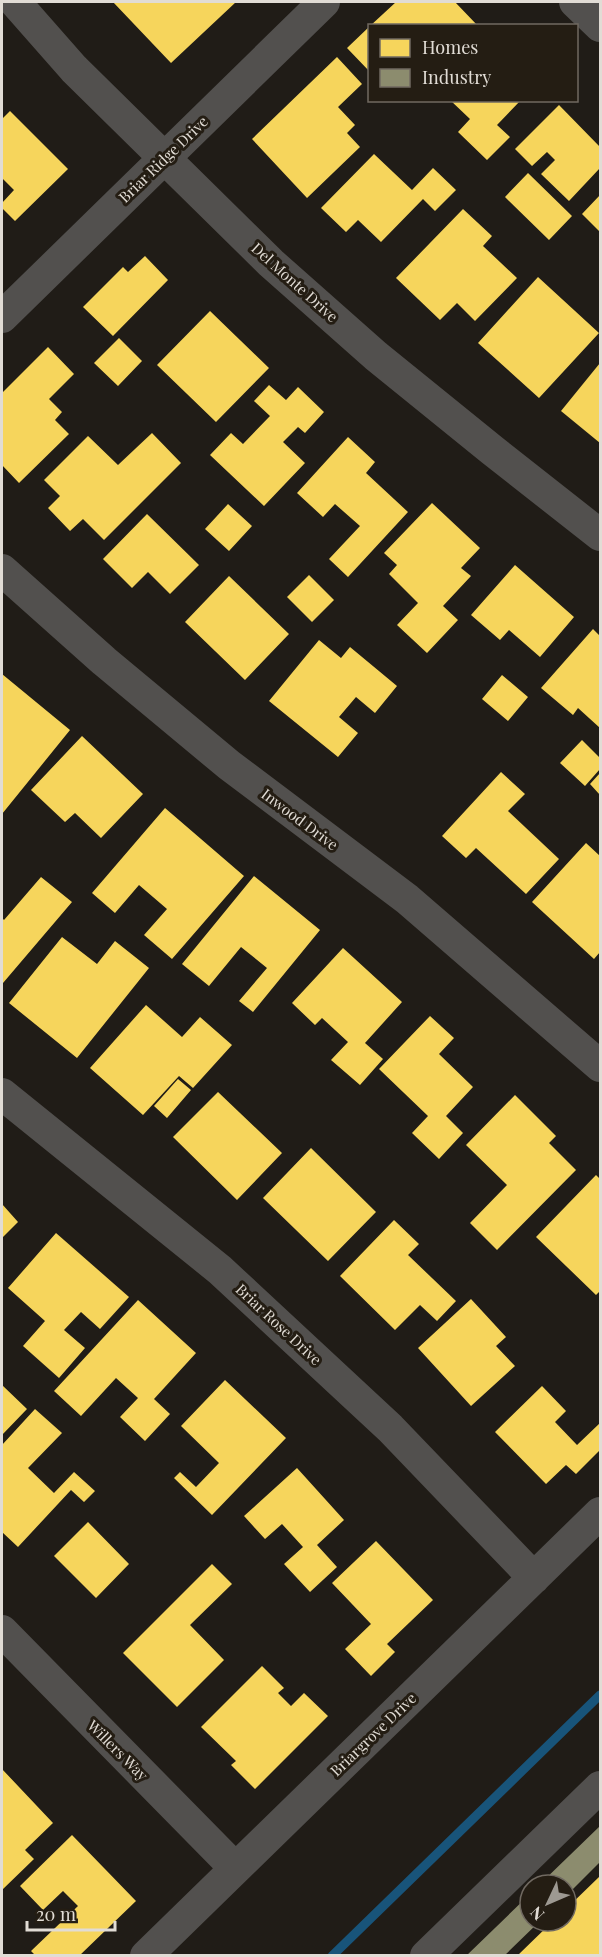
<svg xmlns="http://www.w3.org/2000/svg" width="602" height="1957" font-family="'Playfair Display',serif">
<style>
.homes{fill:#f6d55c}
.industry{fill:#8c8c6e}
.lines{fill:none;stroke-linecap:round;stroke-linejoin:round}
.stream{stroke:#18547a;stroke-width:9}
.minor{stroke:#52504e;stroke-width:32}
.labels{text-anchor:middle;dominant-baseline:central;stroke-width:6;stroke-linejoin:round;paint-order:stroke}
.street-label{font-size:15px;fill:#e1dcd5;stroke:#241d13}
</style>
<rect width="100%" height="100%" fill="#201c17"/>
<path class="homes" d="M113,2H236L171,63Z
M396,2H455L478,26H370Z
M370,26V72L347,48Z
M337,57L362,84L338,107L355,125L347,133L360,147L307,198L252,139Z
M450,100H521L497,125L510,137L487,160L458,132L470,119Z
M559,105L600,147V168L569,201L541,174L555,160L547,152L532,166L515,149Z
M10,111L68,169L15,221L2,208V203L14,190L2,178V119Z
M374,154L412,190L433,168L456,190L435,211L423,199L381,242L358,220L346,232L321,208Z
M528,173L572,216L549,240L505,197Z
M600,195V232L582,214Z
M463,209L492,236L483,246L517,278L475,321L457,303L440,320L396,278Z
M145,256L168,280L113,336L83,307L123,267L128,272Z
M538,277L599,333L539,398L478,343Z
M210,311L269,368L216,422L157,365Z
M119,338L142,361L118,386L94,363Z
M48,347L74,374L49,399L62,412L55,420L69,434L19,483L2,465V393Z
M600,363V443L561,411Z
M269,385L286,400L298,387L324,412L305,433L298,427L283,442L305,463L264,506L210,455L231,433L243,444L270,416L254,401Z
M152,433L181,463L104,540L83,519L70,531L48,508L60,496L44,480L88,436L118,465Z
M348,437L375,462L366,473L408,512L348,577L329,559L360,526L335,504L323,517L297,493Z
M432,503L480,548L461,568L471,576L443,606L458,620L427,653L397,625L418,603L389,574L397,565L384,553Z
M228,504L252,526L229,551L205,529Z
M147,514L199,565L170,594L148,572L132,588L103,559Z
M515,565L574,617L540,657L509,630L500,640L471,615Z
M309,575L334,600L312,622L287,597Z
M229,576L289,634L245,680L185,622Z
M593,629L600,636V728L578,708L573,715L541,688Z
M319,640L341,658L350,647L397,686L375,713L356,697L339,717L358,733L338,757L269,701Z
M2,674L70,730L2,814Z
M502,675L528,697L508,721L482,699Z
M82,736L143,794L101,838L75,813L65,822L31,790Z
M582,740L600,758V769L585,786L560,763Z
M501,772L525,794L508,811L559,859L526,894L476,848L466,858L442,836Z
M600,773V795L590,784Z
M165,808L244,876L172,959L144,935L167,909L139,885L115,913L92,893Z
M586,843L600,856V952L594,959L532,902Z
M254,876L320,930L253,1012L239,1001L267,968L241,947L209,986L182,964Z
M41,877L72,902L3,983L2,982V918L4,920Z
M62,937L97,964L115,941L149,968L77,1058L9,1003Z
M343,948L402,1002L365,1043L383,1059L360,1085L331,1060L348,1042L322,1018L315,1025L292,1003Z
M146,1005L182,1037L200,1017L232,1045L193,1088L179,1076L143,1115L90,1068Z
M430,1016L454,1038L439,1054L473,1087L446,1116L463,1133L439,1159L412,1133L428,1116L379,1069Z
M178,1079L191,1090L167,1118L154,1106Z
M218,1092L282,1153L237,1200L173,1137Z
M515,1095L556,1136L549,1143L576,1170L497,1250L470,1223L507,1185L466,1145Z
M311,1148L376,1212L328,1261L263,1198Z
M596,1175L600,1179V1291L596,1295L536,1237Z
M2,1204L18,1222L2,1238Z
M394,1220L419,1244L408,1255L456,1301L437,1321L420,1305L395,1330L340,1276Z
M56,1233L129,1297L100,1329L81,1312L64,1330L85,1348L59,1378L23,1346L45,1321L8,1288Z
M471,1299L506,1337L496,1346L515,1366L471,1406L418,1348Z
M138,1300L196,1353L154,1399L170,1414L145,1441L120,1417L138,1398L116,1378L81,1416L54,1391Z
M225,1380L286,1438L212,1515L174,1478L180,1472L196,1487L219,1463L181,1426Z
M2,1385L27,1409L2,1435Z
M542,1386L566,1411L555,1422L577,1445L600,1423V1450L576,1474L566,1465L546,1484L495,1432Z
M35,1409L62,1433L28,1468L54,1493L74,1472L95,1491L84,1502L71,1490L18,1547L2,1532V1445Z
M297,1468L344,1520L317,1545L337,1567L310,1592L284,1564L303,1547L282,1524L265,1539L244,1516Z
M88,1522L129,1564L96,1598L54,1556Z
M376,1541L433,1600L387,1644L395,1652L371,1676L345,1649L371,1624L332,1583Z
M212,1564L232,1584L190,1625L224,1660L177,1707L123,1653Z
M262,1666L284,1688L278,1693L291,1706L304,1693L328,1716L255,1789L231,1765L236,1761L201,1727Z
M2,1769L53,1823L25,1850L34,1859L2,1890Z
M72,1835L136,1901L79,1956H36L31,1951L78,1906L63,1891L43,1910L20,1886Z
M600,1876V1956H517L553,1921H566V1909Z"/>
<path class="industry" d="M600,1826V1862L566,1896V1885H539Z
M530,1894V1921H540L504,1956H466Z"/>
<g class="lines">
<path class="stream" d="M332,1956L600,1695"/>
<path class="minor" d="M15,2L74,69L271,263L376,356L492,450L600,535
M575,2L600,26
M2,317L324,2
M2,570L104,661L229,765L407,899L600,1066
M2,1094L220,1270L390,1428L534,1578
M2,1631L235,1868
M146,1956L600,1513
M426,1956L600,1787"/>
</g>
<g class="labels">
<g class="street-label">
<text transform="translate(163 159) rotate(-44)">Briar Ridge Drive</text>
<text transform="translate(295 282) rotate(42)">Del Monte Drive</text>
<text transform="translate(300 819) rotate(37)">Inwood Drive</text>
<text transform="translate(279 1324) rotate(43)">Briar Rose Drive</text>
<text transform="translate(373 1734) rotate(-44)">Briargrove Drive</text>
<text transform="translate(118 1750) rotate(45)">Willers Way</text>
</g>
</g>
<rect width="602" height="1957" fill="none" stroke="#e1dcd5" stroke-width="6"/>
<rect x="368" y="24" width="210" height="78" fill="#241d13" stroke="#706961" stroke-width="1.5"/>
<rect x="380" y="39" width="30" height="18" fill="#f6d55c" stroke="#706961" stroke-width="1.5"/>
<text x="422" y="54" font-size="18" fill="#e1dcd5">Homes</text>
<rect x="380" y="69" width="30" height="18" fill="#8c8c6e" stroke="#706961" stroke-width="1.5"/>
<text x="422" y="84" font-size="18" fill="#e1dcd5">Industry</text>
<g transform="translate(548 1903) rotate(226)"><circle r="28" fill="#241d13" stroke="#706961" stroke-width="1.5"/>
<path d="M0-4.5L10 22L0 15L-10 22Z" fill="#9d9992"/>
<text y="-9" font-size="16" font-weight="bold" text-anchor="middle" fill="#e1dcd5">N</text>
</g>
<path d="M27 1921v9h88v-9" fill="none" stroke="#e1dcd5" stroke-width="3"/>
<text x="36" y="1921" font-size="18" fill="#e1dcd5" stroke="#241d13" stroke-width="4.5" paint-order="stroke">20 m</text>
</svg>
